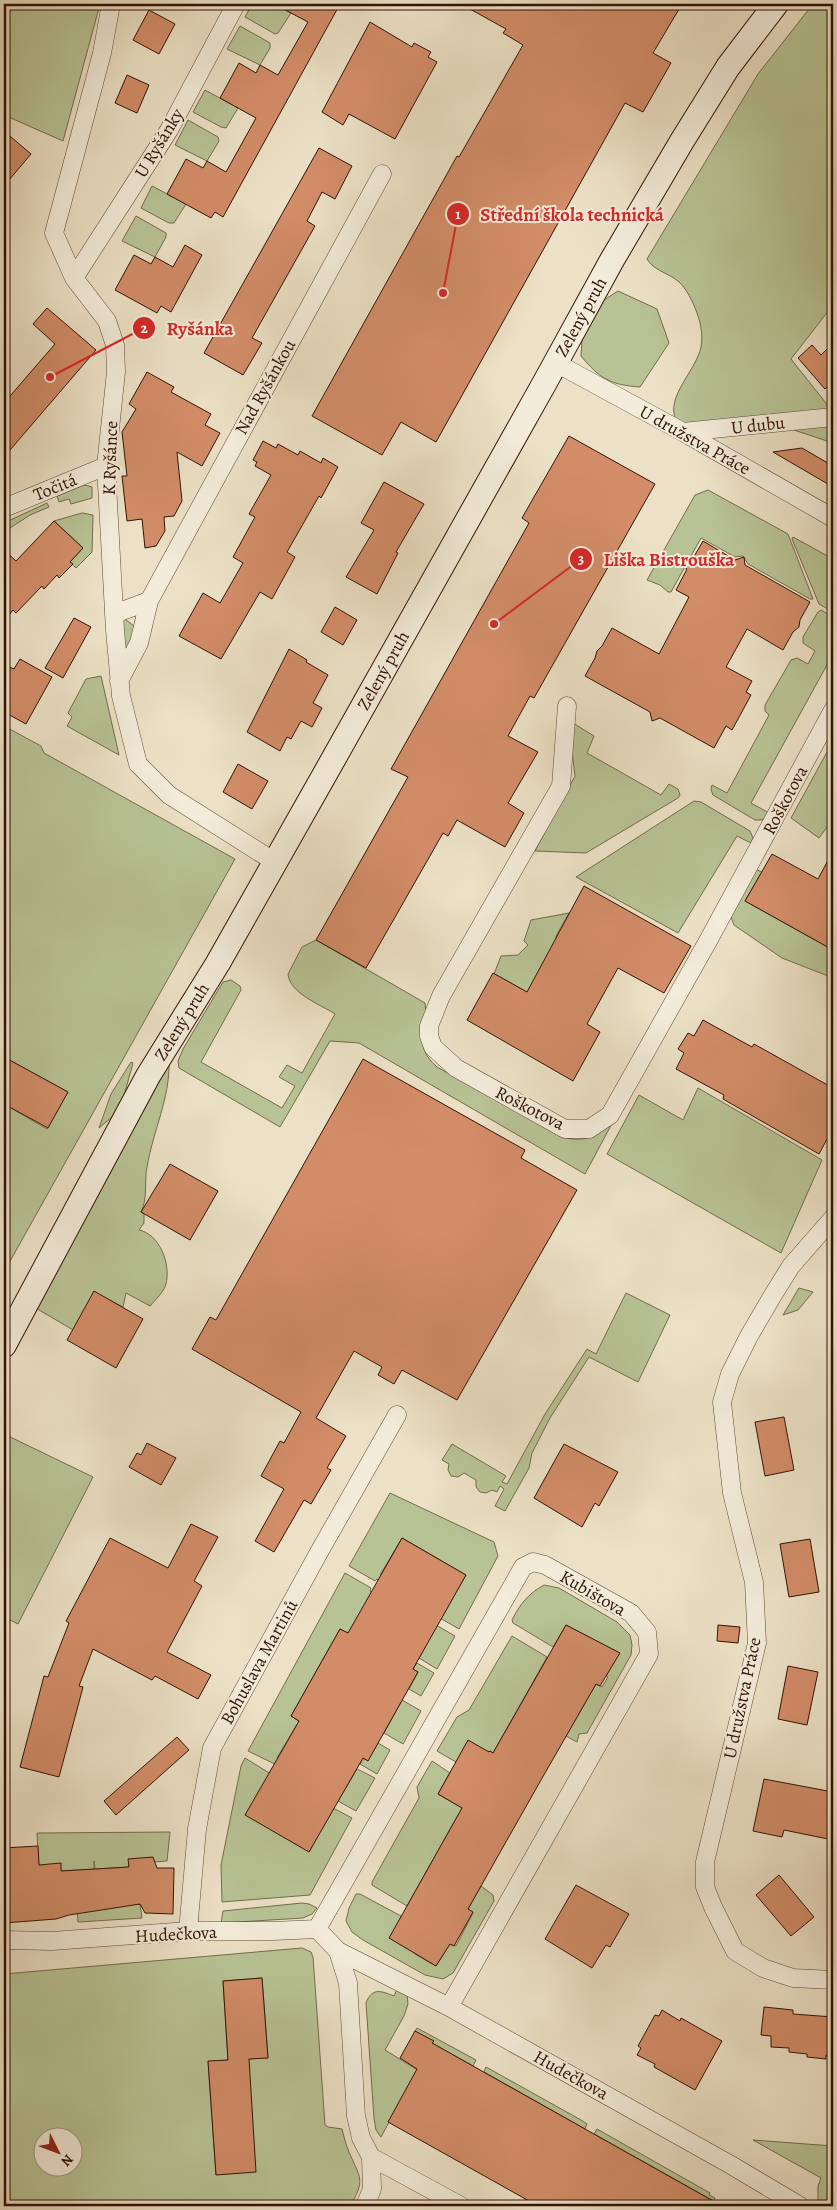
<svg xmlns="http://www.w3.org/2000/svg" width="837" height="2210" font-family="Alegreya,serif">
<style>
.green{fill:#b8c395;stroke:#756a4c;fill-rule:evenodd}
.building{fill:#d28d68;stroke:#321204}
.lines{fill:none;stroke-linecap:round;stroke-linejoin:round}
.street-casing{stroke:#604634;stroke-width:19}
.secondary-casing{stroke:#321204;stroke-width:26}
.street{stroke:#f3ecda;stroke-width:18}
.secondary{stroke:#f3ecda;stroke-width:24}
.labels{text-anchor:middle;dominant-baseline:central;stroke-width:4;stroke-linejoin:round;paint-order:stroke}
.street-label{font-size:18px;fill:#321204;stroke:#f3ecda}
.leader{fill:none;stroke:#d62828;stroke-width:2}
.callout-dot{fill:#d62828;stroke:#f3ecda;stroke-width:2}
.mark-label{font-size:15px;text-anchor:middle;font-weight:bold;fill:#fff}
.callout-label{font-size:19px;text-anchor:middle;font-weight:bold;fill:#d62828;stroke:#f3ecda;stroke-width:4;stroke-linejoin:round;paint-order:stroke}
</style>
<rect width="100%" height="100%" fill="#ece1c6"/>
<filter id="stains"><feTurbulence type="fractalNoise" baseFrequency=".004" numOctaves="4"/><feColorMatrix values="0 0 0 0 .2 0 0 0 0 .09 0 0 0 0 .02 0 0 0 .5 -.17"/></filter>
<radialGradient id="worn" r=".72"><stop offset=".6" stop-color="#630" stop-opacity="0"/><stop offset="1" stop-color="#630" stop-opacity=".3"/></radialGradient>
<path class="green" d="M4,4H100L63,141L4,115V99L10,92L4,86Z
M252,4H275L291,13L278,33L275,34L245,17Z
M813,4H833V305L791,359L833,412L694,428L676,420C665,397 696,371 701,347C703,335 701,324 697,313C693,302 687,289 678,281C668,273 653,270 647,259L758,74Z
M240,26L270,43V48L260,65L227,49Z
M205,90L238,108L226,128L221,127L193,112Z
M188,120L218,137L219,141L207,161L175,145Z
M152,186L186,204L174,223H169L141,208Z
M136,216L166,233V237L155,257L122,241Z
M618,291L657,309L669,343L640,387C611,385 600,379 581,356L582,340L604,300Z
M833,425V443L791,429Z
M84,485L92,487V498L71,504L69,499L59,502L57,496Z
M708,490L788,534L813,599H810L748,564L743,556L735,557L701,538L671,592H668L660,585L647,580L695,495Z
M47,503L49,507L30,515L4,532V523Z
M82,513L93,515L92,552L76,568L70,562L83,548L54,521Z
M793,537L833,559V612L819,604L792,539Z
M821,610L833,617V654L751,803L769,813L762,820H755L713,795L711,789L712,785L727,793L769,715L765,711V705L791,660L797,658L808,664L815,651L803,643V637L818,612Z
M121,616L134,626L136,635L122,658Z
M101,676L119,755L67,726L72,717L68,713L86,679Z
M573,723L594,736L587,753L661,795L669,784L678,789L680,795L678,798L586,853L535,851L575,776L569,726Z
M4,726L41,746L44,753L235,859L4,1272V1104L47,1129L68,1092L4,1057Z
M833,741V819L819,838L791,818Z
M694,801L701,802L750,831L753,838L751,843L737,836L678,933L576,877Z
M755,869L762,872L745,901L833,950V978L782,958L734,925L730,914Z
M569,913L557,934L539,999L494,974L501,956L518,955L528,945L524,941L531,920Z
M316,940L425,1003C429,1031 411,1044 437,1067L562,1137C588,1144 600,1134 616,1116L585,1174L359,1043L330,1041L280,1127L179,1068L178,1061L183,1049L223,982L231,980L240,986L241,990L201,1062L282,1108L295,1086L279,1077L287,1065L302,1073L335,1014C320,1004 290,994 288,974L302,947Z
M131,1062L133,1063L120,1110L99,1128L111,1094Z
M169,1062C170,1098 153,1131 147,1167C144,1182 148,1198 141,1212L144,1214V1223L139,1230C160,1234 171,1265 166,1284C164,1292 155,1300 150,1306L126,1293L123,1307L94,1292L73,1330L34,1307Z
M698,1088L822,1160L781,1253L607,1154L639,1095L683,1120Z
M799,1288L813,1292L798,1310L783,1315Z
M626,1293L670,1315L638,1382L589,1357L550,1418L532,1453L529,1468L505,1511L495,1506L504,1489L500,1486L497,1492L492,1490L486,1493L480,1492L476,1487V1480L464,1473L458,1477L451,1476L448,1470L449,1464L442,1460L452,1444L506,1476L502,1482L507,1484L545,1414L587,1349L596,1354Z
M4,1434L93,1477L18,1624L4,1617Z
M390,1493L494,1542L498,1556L459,1629L440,1618L466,1575L402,1538L380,1575L391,1581L388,1586L377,1579L375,1581L349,1566Z
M345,1573L371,1588L370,1591L375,1594L348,1633L340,1629L291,1716L299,1721L277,1758L288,1764L285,1769L248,1751Z
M544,1585L559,1588L617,1622L630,1635L632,1645L631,1655L587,1733L579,1734L577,1742L566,1736L596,1684L602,1687L608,1677L606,1676L619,1653L566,1625L553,1647L513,1623L512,1620C520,1604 528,1594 544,1585Z
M436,1625L455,1636L437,1669L419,1658Z
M512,1636L547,1657L493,1753L490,1751L456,1762L437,1751L457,1717L469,1710Z
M417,1663L434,1673L421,1696L409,1689L418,1672L413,1669Z
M402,1700L421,1711L403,1744L384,1733Z
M378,1743L390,1750L377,1774L360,1764Z
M245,1758L279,1779L309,1852L333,1808L352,1818L310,1895L222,1902L221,1865L241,1766Z
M432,1761L450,1773L438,1794L462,1808L407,1906L372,1885V1882L419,1798L417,1787Z
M357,1769L375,1778L356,1811L338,1801Z
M170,1832L167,1861L153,1862L151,1857L130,1867L129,1858V1867L95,1869L94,1861V1869L61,1871L60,1863L39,1872L37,1833Z
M481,1886L493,1895L494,1901L453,1973L443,1979L425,1975L363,1940L352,1932L346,1921L349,1908L356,1894H360L401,1916L415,1954L436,1966L450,1944L456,1946L473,1913L468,1909Z
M302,1903L309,1904L317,1908L312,1914L303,1918L221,1923L223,1911Z
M140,1904L142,1918L78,1922L77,1908Z
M302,1948L311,1952L313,1957L325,2125L328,2127L342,2129C344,2137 346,2145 349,2152C360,2178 366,2180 350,2206H4V1974ZM262,1978L268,2057L249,2059L216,2175L208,2062L228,2060L223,1981ZM42,2138H72V2168H42Z
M397,1989L407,1993L408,2004L404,2016L385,2050L416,2069L418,2068L381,2137L376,2130L374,2118L366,2003C372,1987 381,1991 394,1996Z
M417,2028L476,2060L473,2066L432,2043L433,2041L415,2031Z
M486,2067L581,2120L587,2124L585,2129L484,2072Z
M597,2129L710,2193L709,2195L715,2198L714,2201L594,2134Z
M753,2140L833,2146V2175L829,2206L818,2203V2186L821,2178Z"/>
<path class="building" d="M274,4H340L223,217L215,212L211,218L167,194L186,159L203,168L207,161L226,172L256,118L220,98L239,63L256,73L260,65L278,75L308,22Z
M461,4H682L653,53L671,63L643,112L625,103L436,442L401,422L382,455L312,416L457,156L459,157L523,45L503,33L506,29Z
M149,10L175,24L159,54L133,40Z
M370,22L412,47L414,43L431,52L428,57L437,62L395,139L349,114L343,125L322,112Z
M127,75L149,85L137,113L115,103Z
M4,131L31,154L4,186Z
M319,148L352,166L335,199L322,192L307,221L315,226L252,338L262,343L243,375L204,353Z
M185,245L202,255L171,312L161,306L157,313L115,290L134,255L151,264L155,257L173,267Z
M47,308L96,350L4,457V403L55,344L33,324Z
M833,343V381L825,389L798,358L812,345L821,355Z
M147,372L174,387L171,392L211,414L205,425L220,433L202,466L177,452L182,501L174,516L164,517L165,531L156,546L145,548L142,519L127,521L122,476H127L122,432L136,409L129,404Z
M569,436L655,484L534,698L530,696L508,736L538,752L508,803L524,813L505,847L457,820L448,836L443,833L366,968L316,940L408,777L391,769L529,523L522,518Z
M263,441L276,448L278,444L298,455L300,451L321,463L323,458L338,467L321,498L319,496L287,552L295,557L272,599L260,592L221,659L179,636L203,593L220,603L243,563L233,557L255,517L249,514L271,475L255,466L257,462L253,460Z
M802,448L833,466V487L773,452Z
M384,482L424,504L396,552L398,553L377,594L346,577L374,530L361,523Z
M54,521L83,548L70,562L73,564L59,578L57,575L44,589L42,586L16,613L13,610L4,621V550L16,561Z
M703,541L735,560L744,557L745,565L810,602L800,620L799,627L793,632L783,650L747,629L726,667L752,681L746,692L751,695L732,730L726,726L714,748L660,718L652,721L650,712L585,676L595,658L597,651L602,646L612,628L659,654L689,597L676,590L686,571L687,564L692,560Z
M335,607L357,620L343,645L321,632Z
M74,618L91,627L63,678L45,668Z
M289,649L307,660L306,662L328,675L313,703L322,708L312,727L301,721L291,739L287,737L280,751L247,732Z
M20,659L52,677L26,724L4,712V677L9,667L14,669Z
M238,764L268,781L252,809L223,792Z
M833,851V950L745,901L772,854L818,879Z
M584,886L691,946L664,993L618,968L587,1024L600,1032L573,1081L467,1020L493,973L527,992Z
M703,1020L752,1047L754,1044L833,1088V1128L819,1154L723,1099L724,1095L676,1069L684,1053L678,1049L688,1033L694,1036Z
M4,1057L68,1092L48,1128L4,1104Z
M363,1059L525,1150L521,1158L577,1190L457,1400L402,1370L394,1384L378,1375L382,1367L354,1351L316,1418L346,1436L327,1468L331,1470L311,1504L304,1500L274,1552L255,1541L284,1489L261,1476L280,1441L284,1443L301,1412L192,1349L210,1317L216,1320Z
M170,1164L218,1191L190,1240L141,1212Z
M94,1291L143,1319L116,1368L67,1340Z
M784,1417L794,1470L765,1476L755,1422Z
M147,1443L176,1458L161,1485L129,1467L137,1453L141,1455Z
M564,1444L618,1472L599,1506L595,1503L582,1527L534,1498Z
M191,1524L218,1537L194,1581L202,1586L167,1652L211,1675L198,1699L155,1676L152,1680L93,1649L79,1686L83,1687L59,1777L20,1767L44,1676L48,1677L69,1623L66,1621L110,1538L168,1568Z
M402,1538L466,1575L413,1669L418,1672L368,1761L363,1758L309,1852L245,1815L299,1721L291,1716L340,1629L348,1633Z
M810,1539L819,1592L789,1597L780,1544Z
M566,1625L620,1653L600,1686L596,1684L541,1780L468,1909L473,1912L454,1946L450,1944L436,1966L389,1938L462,1808L438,1794L468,1740L489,1752L490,1751L493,1753Z
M718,1625L740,1627L738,1643L717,1641Z
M788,1666L818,1672L807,1725L778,1719Z
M177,1737L189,1750L116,1815L104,1801Z
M764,1779L833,1792V1840L784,1830L782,1837L753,1831Z
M38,1846L39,1865L61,1863V1871L129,1867L128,1859L153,1857L157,1868H174L173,1914L145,1913L140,1904L69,1915L56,1919L4,1923V1848Z
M779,1875L814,1917L791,1936L756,1895Z
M576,1885L629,1914L610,1947L606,1945L592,1968L545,1939Z
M262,1978L268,2058L249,2059L256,2172L216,2175L208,2061L228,2060L223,1981Z
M764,2007L793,2010V2014L833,2017V2056L826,2055V2059L807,2057V2054L789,2052V2048L771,2047V2036L761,2035Z
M662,2010L680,2021L681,2018L722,2041L695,2090L654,2067L655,2064L637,2055L641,2048L638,2046L655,2015L659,2016Z
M415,2031L434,2041L432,2043L722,2206H538L388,2122L417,2069L400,2058Z"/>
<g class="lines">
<g class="street-casing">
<path id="street" d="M111,4L102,53L54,233L74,278L107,321L115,345L116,372L106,466L115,630L121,696L138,764L169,795L275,862
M74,278L169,130L236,4
M556,363L683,432L833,518
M683,432L833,417
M4,508L106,466
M114,614L149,601
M119,681L139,643L149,601L382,174
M567,706L561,786L441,996L429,1026V1036L433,1047L456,1068L565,1129H589L610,1115L708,941L833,710
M833,1218L791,1266L773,1295L749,1336L730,1374L722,1402L732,1493L754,1582L757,1643L705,1862V1887L713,1907L735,1951L763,1968L793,1978L833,1980
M317,1929L523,1567L533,1562L545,1565L631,1613L647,1632L649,1654L449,2007
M188,1931L197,1829L212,1748L318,1554L397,1415
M4,1940L52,1941L188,1931H273L317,1929L338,1951L348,1983L356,2116L361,2138L371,2157L461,2206
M338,1951L449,2007L731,2165L800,2206
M365,2206L372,2189L371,2157"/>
</g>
<g class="secondary-casing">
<g id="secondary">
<path id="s1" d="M4,1345L148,1076L218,963L334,758L544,384L612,260L682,141L728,67L776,4"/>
</g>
</g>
<use href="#street" class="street"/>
<use href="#secondary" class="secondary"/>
</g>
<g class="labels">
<g class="street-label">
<text transform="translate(159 143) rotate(-59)">U Ryšánky</text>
<text stroke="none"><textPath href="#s1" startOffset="1179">Zelený pruh</textPath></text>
<text transform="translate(265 387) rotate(-61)">Nad Ryšánkou</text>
<text transform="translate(758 425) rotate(-6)">U dubu</text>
<text transform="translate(695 440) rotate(29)">U družstva Práce</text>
<text transform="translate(110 458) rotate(-88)">K Ryšánce</text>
<text transform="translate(55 487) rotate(-22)">Točitá</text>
<text stroke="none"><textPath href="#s1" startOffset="774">Zelený pruh</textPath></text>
<text transform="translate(785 800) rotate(-62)">Roškotova</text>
<text stroke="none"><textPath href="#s1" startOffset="369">Zelený pruh</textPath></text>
<text transform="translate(530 1108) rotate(27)">Roškotova</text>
<text transform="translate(593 1593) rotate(30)">Kubištova</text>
<text transform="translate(259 1662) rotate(-61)">Bohuslava Martinů</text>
<text transform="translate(742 1698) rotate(-78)">U družstva Práce</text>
<text transform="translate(176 1934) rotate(-3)">Hudečkova</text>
<text transform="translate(571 2075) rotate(29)">Hudečkova</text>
</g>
</g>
<path class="leader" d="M443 293L458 214M50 377L144 328M494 624L581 559"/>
<g class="callout-dot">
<circle cx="443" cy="293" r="5"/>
<circle cx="50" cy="377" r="5"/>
<circle cx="494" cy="624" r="5"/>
<circle cx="458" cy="214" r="12"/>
<circle cx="144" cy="328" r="12"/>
<circle cx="581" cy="559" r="12"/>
</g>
<g class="mark-label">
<text x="458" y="219">1</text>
<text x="144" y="333">2</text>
<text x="581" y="564">3</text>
</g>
<g class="callout-label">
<text x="572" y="221">Střední škola technická</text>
<text x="200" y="335">Ryšánka</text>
<text x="669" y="566">Liška Bistrouška</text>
</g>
<rect width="837" height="2210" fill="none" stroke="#ece1c6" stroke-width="20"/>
<rect x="5" y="5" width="827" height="2200" fill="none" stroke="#321204" stroke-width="2.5"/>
<rect x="10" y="10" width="817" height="2190" fill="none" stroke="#321204"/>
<g transform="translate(58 2152) rotate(132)"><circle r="24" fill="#f3ecda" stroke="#a69584"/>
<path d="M0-4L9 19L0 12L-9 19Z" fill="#8f2418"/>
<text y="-8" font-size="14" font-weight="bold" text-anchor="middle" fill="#321204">N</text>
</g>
<rect width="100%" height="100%" filter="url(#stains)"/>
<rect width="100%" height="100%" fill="url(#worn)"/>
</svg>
